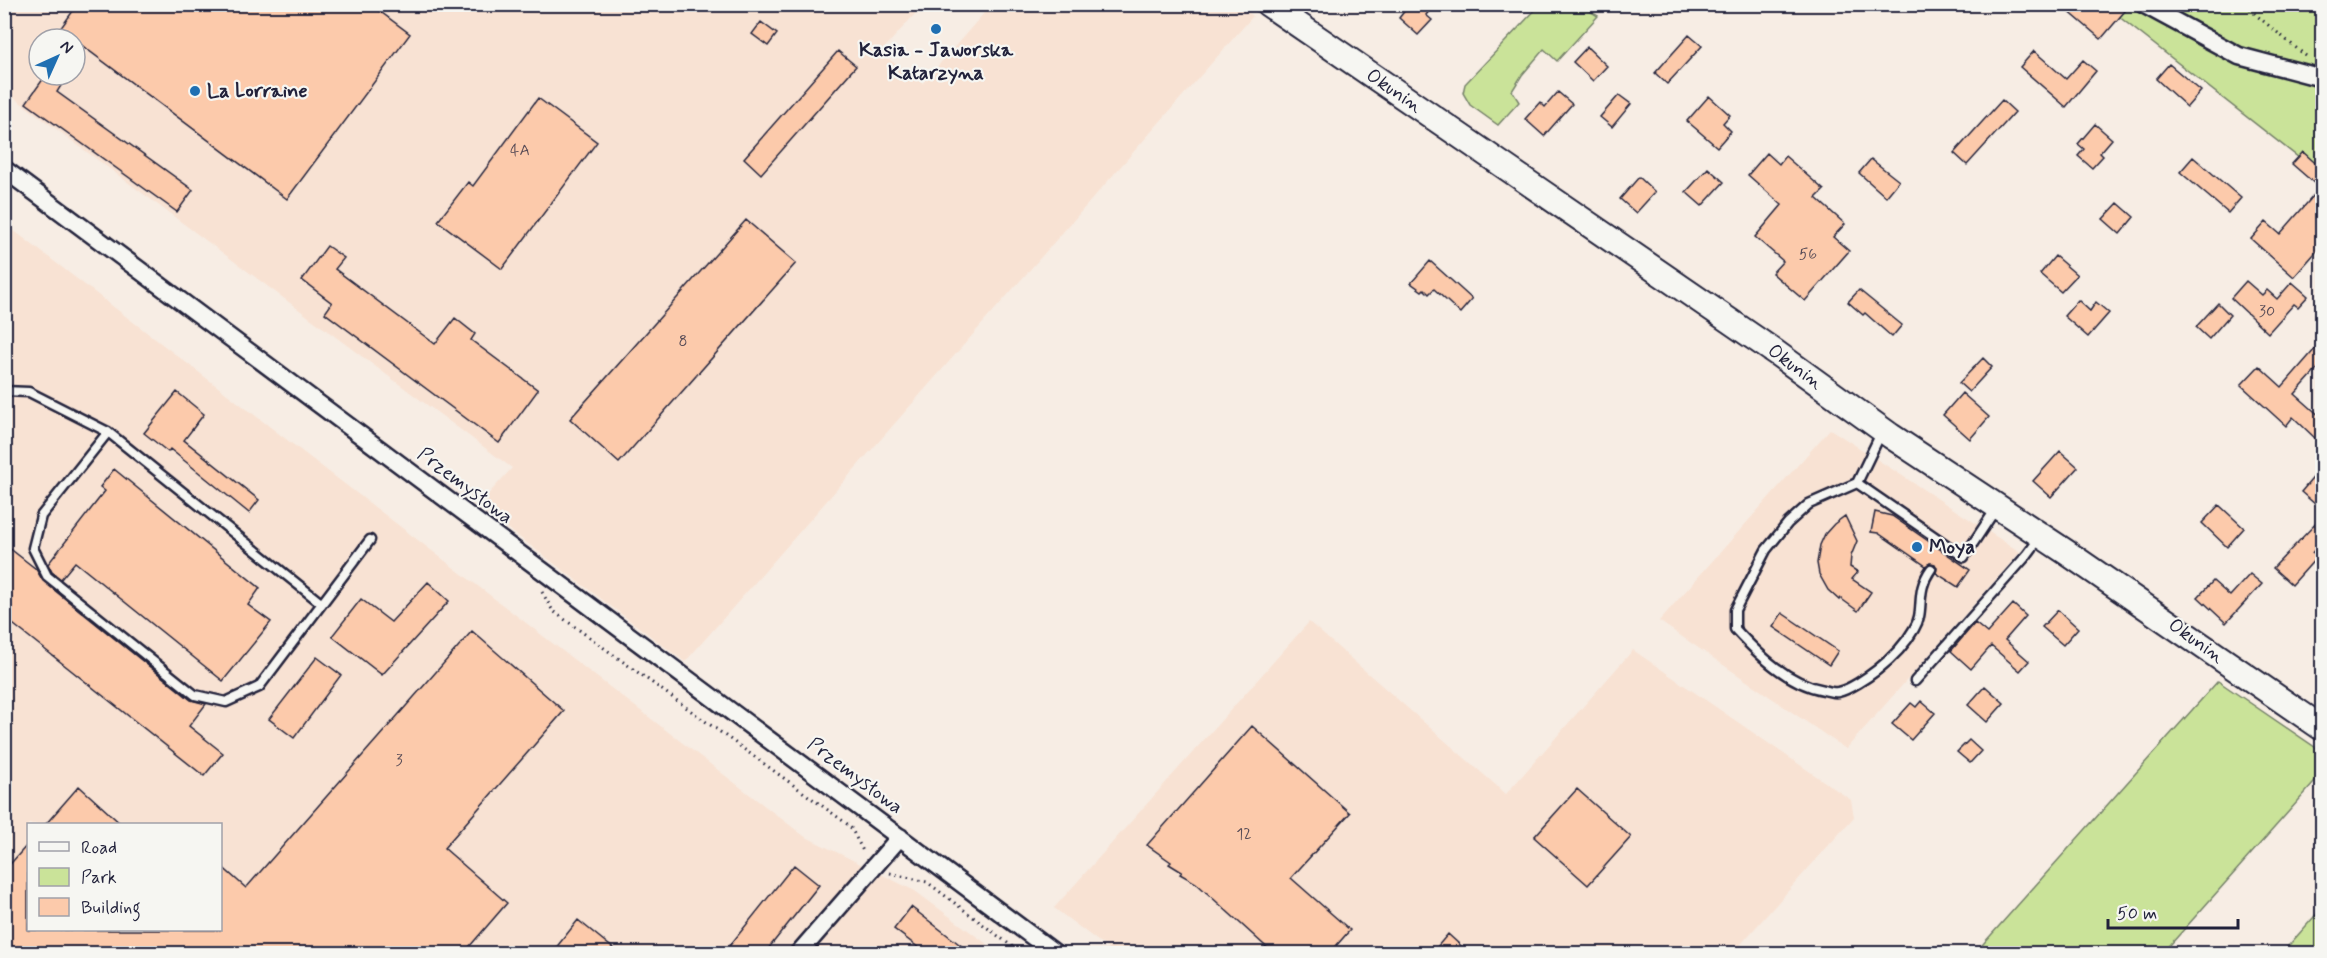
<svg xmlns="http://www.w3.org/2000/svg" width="2327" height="958" font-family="Mynerve,sans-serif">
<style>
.built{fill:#f8e2d3;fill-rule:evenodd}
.green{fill:#cae399;stroke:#76826a;stroke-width:1.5}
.building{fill:#fccaab;stroke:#22223b;stroke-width:1.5}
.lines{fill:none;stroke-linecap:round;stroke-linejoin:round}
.lane-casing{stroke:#22223b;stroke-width:13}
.street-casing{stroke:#22223b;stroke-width:21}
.secondary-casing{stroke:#22223b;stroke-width:28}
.path{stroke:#22223b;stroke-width:3;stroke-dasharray:1.5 4.5;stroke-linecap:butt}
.lane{stroke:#f6f6f2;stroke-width:8}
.street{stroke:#f6f6f2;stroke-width:16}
.secondary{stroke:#f6f6f2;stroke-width:24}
.poi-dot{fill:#1f6fb2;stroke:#f6f6f2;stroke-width:2}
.labels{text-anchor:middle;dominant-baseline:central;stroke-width:4.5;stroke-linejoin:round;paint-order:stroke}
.number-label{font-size:16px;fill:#584c57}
.poi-label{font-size:20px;font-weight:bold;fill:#22223b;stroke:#f6f6f2;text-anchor:start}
.street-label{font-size:20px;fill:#22223b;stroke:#f6f6f2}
</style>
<rect width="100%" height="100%" fill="#f7ede4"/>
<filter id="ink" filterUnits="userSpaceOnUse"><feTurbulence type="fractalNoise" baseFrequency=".0167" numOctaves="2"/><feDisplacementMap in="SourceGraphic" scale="12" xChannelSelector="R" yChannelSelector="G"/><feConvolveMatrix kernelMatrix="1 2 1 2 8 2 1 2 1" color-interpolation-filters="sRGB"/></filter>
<g filter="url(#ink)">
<path class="built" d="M1237,4L1253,16L685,662L487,513L483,500L512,468L5,91L4,5H923L880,53L923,83L991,5ZM39,39H75V75H39Z
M4,223L804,836L915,891L999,953H5ZM28,824H220V930H28Z
M1830,429L2020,552L1846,749L1659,621Z
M1309,622L1506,794L1633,650L1851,800L1854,817L1733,953H1114L1054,908Z"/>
<path class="green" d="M1540,5H1580L1598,16L1557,61L1544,49L1522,75L1512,91L1519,102L1498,125L1470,105L1463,93L1465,84Z
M2104,5H2322V176Z
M2218,681L2322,752V774L2163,953H1975Z
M2322,908V953H2282Z"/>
<path class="building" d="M78,4H370L410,34L287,199L60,29Z
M1410,4H1435L1426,15L1432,20L1418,35L1399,18Z
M2060,4H2117L2125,11L2101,39Z
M761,22L777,34L768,46L752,34Z
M1689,35L1702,46L1667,84L1655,73Z
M1587,47L1607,66L1593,81L1573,62Z
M838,51L856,66L761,174L744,158Z
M2034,51L2066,79L2083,60L2096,71L2066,107L2020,67Z
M2169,64L2201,91L2187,107L2156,79Z
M46,75H50L62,84L57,92L193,190L177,212L26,103Z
M1558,92L1572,104L1544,136L1525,119L1540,102L1545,107Z
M1619,95L1631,104L1612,127L1600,117Z
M1709,96L1730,115L1723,123L1731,131L1717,147L1687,121Z
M538,98L597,142L502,269L438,221L468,182L473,186Z
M2002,100L2015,112L1967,165L1954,153Z
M2095,124L2112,139L2100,153L2103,156L2092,168L2078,156L2084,149L2078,144Z
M2303,152L2322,169V175L2315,184L2292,164Z
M1767,153L1779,164L1785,156L1824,190L1816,198L1845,224L1833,237L1849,251L1805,301L1772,273L1783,261L1755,237L1782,205L1748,175Z
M2193,157L2241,198L2228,213L2180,172Z
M1871,159L1899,181L1886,197L1859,173Z
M1708,168L1724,182L1702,206L1686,192Z
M1639,177L1655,192L1636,213L1620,199Z
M2322,186V245L2294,277L2251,239L2266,222L2280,234Z
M2118,203L2134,217L2120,234L2103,219Z
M746,220L796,263L619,463L570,419Z
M327,246L344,258L335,269L435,344L455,318L475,334L471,340L538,390L499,443L325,313L332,303L302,280Z
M2055,256L2077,275L2061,292L2040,274Z
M1430,261L1472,299L1460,313L1434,289L1429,294L1424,289L1422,291L1411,283Z
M2246,281L2262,295L2267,290L2277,299L2292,282L2308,296L2298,307L2294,304L2268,333L2231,298Z
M1859,290L1902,325L1892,337L1865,313L1863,315L1848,302Z
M2078,300L2090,311L2096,302L2109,313L2088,337L2064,316Z
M2218,303L2230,315L2209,339L2196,327Z
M2322,341V364L2295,394L2322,418V432L2316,439L2293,417L2286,426L2241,385L2259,366L2282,387Z
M1983,358L1992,367L1969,392L1959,383Z
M177,392L204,414L184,440L259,500L249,513L170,449L168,452L144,433Z
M1962,393L1989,417L1970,439L1943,415Z
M2060,451L2078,467L2051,497L2033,481Z
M2322,467V510L2301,492Z
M114,469L260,588L248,605L271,622L223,681L75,562L61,579L52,572L48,564L105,491L100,487Z
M2219,505L2244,528L2227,547L2202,523Z
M1875,512L1892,516L1970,570L1958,587L1936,573L1937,568L1935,564L1930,563L1926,566L1878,533L1871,532Z
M1845,516L1857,541L1851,556L1850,567L1858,572L1852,579L1871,592L1858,611L1840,598L1839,600L1828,590L1819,574L1817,563L1820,545L1825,534L1834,524Z
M2322,517V541L2312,553L2317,557L2292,585L2273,568Z
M4,544L36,569L43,581L191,700L206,704L189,726L223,753L204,776L4,617Z
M2250,574L2262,584L2226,623L2198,597L2213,581L2230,596Z
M428,582L449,601L382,675L332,636L361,599L391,622Z
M2013,604L2026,616L2005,640L2029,661L2020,671L1991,646L1971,669L1951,651L1975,623L1987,633Z
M2058,610L2078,628L2063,645L2042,627Z
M1782,613L1838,651L1829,665L1773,627Z
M472,631L564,711L444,848L507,903L463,954H4V871L28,844V930H220V865L246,888Z
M317,657L341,675L294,738L269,719Z
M1985,686L2004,703L1987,722L1968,705Z
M1921,701L1935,713L1911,740L1892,724L1911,703L1916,707Z
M1252,726L1350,813L1291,878L1350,930L1329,954H1274L1196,883L1180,874L1182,872L1169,864L1171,862L1147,845Z
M1969,740L1981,751L1970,763L1957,752Z
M79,786L122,825H45Z
M1577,789L1631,837L1588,885L1534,837Z
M794,865L819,885L764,954H723Z
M911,907L972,954H927L894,929Z
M578,920L620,954H551Z
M1448,934L1470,954H1431Z"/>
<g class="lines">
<g class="lane-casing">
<path id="lane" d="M4,391L29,392L108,432L321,603
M1882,431L1857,483L1964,557L1997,507
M108,432L41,516L33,548L47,576L195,695L226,702L259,687L370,540
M1857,483L1809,504L1788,523L1766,550L1735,610V629C1759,655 1788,684 1824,690C1828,691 1834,693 1838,692C1849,690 1868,677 1877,670C1891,659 1905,645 1914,629C1926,610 1914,593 1931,569
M1915,681L2027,555L2041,536"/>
</g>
<g class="street-casing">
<path id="street" d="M2143,4L2239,56L2322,78
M4,169L1056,954
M798,954L900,837"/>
</g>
<g class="secondary-casing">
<path id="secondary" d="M1268,4L1775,352L1891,436L2066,552L2322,728"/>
</g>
<path class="path" d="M2246,4L2256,15L2306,56
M542,592L553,611L850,826L864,853
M890,873L927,882L1022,954"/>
<use href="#lane" class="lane"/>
<use href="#street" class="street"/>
<use href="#secondary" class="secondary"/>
</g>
</g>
<g class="poi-dot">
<circle cx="936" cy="29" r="6"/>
<circle cx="195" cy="91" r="6"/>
<circle cx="1917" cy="547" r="6"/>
</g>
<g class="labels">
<g class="number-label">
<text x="520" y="150">4A</text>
<text x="1808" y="254">56</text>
<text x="2267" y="311">30</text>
<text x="683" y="341">8</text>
<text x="399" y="760">3</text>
<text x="1244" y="834">12</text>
</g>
<g class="poi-label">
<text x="936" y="50" text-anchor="middle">Kasia - Jaworska<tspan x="936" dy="23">Katarzyna</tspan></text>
<text x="207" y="91">La Lorraine</text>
<text x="1929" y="547">Moya</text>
</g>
<g class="street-label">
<text transform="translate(1394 91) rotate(34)">Okunin</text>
<text transform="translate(1795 367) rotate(36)">Okunin</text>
<text transform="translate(465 486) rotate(37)">Przemysłowa</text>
<text transform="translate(2196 641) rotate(35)">Okunin</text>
<text transform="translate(855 776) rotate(37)">Przemysłowa</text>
</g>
</g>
<rect width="2327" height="958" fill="none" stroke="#f6f6f2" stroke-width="24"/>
<rect x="12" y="12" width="2303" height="934" fill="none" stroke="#22223b" stroke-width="2" filter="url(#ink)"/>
<rect x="27" y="823" width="195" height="108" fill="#f6f6f2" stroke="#a1a1a9" stroke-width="1.5"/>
<rect x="39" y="842" width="30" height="9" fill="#f6f6f2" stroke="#a1a1a9" stroke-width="1.5"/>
<text x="81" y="853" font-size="18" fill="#22223b">Road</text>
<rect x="39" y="868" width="30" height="18" fill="#cae399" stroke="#a1a1a9" stroke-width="1.5"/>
<text x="81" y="883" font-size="18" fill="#22223b">Park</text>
<rect x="39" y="898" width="30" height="18" fill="#fccaab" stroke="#a1a1a9" stroke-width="1.5"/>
<text x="81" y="913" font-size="18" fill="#22223b">Building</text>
<g transform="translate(57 57) rotate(45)"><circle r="28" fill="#f6f6f2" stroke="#a1a1a9" stroke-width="1.5"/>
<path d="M0-4.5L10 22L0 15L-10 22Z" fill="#1f6fb2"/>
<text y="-9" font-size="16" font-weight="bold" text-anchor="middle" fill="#22223b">N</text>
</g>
<path d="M2108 919v9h130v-9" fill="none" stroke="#22223b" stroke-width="3"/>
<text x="2117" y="919" font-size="18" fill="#22223b" stroke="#f6f6f2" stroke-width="4.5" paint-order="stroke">50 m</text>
</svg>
